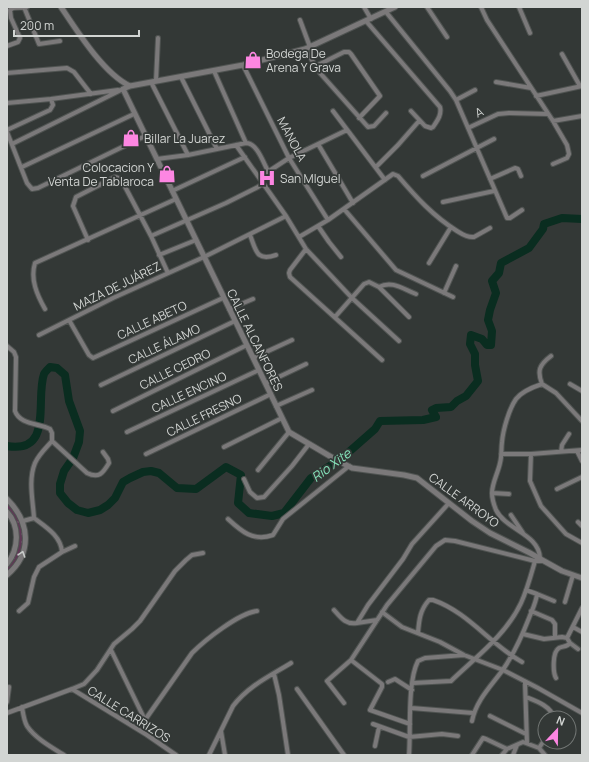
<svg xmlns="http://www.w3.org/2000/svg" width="589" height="762" font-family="Manrope,sans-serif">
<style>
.grass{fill:url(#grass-dots)}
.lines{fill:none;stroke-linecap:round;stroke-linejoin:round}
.river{stroke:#0a2d20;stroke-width:8}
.minor-casing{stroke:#505452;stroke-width:6}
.tertiary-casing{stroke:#505452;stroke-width:7}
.minor{stroke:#7b797a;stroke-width:4}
.tertiary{stroke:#7b797a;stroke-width:5}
.oneway{stroke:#c9ccca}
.labels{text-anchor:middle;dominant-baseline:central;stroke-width:3.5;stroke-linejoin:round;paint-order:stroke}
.poi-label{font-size:12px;fill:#d2d5d3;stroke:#333836;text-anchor:start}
.street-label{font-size:12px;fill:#d2d5d3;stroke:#333836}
.water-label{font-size:13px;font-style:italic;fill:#86e5bc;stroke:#333836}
</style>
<defs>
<pattern id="grass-dots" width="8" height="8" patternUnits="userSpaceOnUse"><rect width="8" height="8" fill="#5f3855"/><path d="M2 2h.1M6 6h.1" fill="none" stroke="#75546d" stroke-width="1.8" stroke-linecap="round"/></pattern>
</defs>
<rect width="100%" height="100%" fill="#333836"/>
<path class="grass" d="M7,499L25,529L22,555L7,575V564L10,561L17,533L7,512Z"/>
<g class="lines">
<path class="river" d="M7,446C54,454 35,399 44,374C45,372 48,369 50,367L57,368L65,375L69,401L80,431L79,442L73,458L64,471L60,484V493L68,503L77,510L88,513L100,510L108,505L115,498L123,482L130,478L143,472L151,471L159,473L177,488L196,489L226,467L241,475L238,503L249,513L272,516L284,513L311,478L342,458L375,429L380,421L423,420L436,417L432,410L436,408L451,407L457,401L466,396L478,381L475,365V354L470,344L471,335L482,339L487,345H491L492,331L488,320L490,310L496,293L492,281L499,273L501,263L529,248L543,229L544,224L562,218L582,219"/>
<g class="minor-casing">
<path id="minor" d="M24,7L39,44L60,41
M364,7L371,19
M427,7L447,37
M481,7L487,20L553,121L567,145L569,154L567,158L553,164
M519,7L530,33
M386,12L450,91L456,100L507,218H510L522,210
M300,20L310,47
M366,21L440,107C442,115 437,121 433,127L431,128L425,126L411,111
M7,46L18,42L20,38L11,18L10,10L13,8L27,7
M305,49L320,73L368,127L374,126L386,113
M562,54L580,86
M243,65L289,158L328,220
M316,66L344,52H349L351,54L380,96L359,118
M214,71L246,143C257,143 263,162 268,171
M7,73L67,68L74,72L91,94
M181,77L217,149
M156,81L158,38
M151,82L188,155
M496,82L531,88
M536,96L582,86
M456,100L475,90
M7,103L51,99L118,90
M333,111L385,180
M553,121L582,116
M468,128L498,114L509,113L548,114
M7,130L50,110L53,105L51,99
M7,132L27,183L32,189L38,188L145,136
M12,144L123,89
M318,144L353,203
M236,145L286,216L306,249L352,298L399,341
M157,159L188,155L246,143
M22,167L134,114
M376,167L398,145L419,121
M423,176L494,139
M260,177L289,158L347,130
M490,179L515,168L518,169L521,176
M172,191L245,157
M443,202L494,191
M344,209L396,270L453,297
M318,226L329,242L341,257
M250,235C256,250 256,262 276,255
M151,236L226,203L258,187L263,183
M299,237L328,220L393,174L398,176C416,197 433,216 457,231C462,234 467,238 474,237L490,228
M88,240L73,206L76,197L115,177L121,179L151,236L168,273
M306,249L290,270L289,273L290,277L382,360
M159,255L196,240
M429,263L451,227
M379,287C392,280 403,289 416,294
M444,293L456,266
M45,309C37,295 30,279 35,263L176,199
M229,309L253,299
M335,317L364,284L369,282L379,287L409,317
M69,320L89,355L93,358L223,298
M39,335L113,298L204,257L286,216
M7,346L14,352L16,357L15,411C20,425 39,423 50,429L52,433V441L87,473C99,479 103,473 109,463L108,459L103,452
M253,358L292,340
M266,383L306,364
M542,384L556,393L582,421
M570,384L582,391
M101,385L235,321
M276,406L312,390
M113,411L247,345
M127,432L259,370
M224,447L282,418
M577,451L582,461
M561,452L562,445L569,434
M146,454L271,394
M501,454H531L582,450
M531,454L530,481L541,506L566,534L582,543
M258,470L289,432
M244,479L250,492L257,498L264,497L292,466L309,444
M557,489L582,477
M492,493L509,494
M511,515L523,533
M34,518C33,501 28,480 35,463C39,454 47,447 52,441
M228,519C241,531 253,542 273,535L283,519L349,466
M23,521L34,518C46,527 61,536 62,552
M578,522L582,526
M540,558C539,534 506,530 496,510C494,505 492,498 492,493C492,483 498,473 500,463C502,456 501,449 502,442C503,430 509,409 516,399C522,391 533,387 542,384C537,371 539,365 551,356
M537,594L554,601
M565,602L573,575
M334,610C341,618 346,625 357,623
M19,611L28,603L34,577L39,567L62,552L75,546
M531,611L552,620L555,624V637
M382,612L402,627L440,642L464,655L503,670L538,688L582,713
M377,620L357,623L368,605L403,559L412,544L449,503
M573,627L582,632
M418,633C419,620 420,610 429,600H433C468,612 490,644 522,662
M523,634L544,639L562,637L567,638L570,643L578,649
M567,638L582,608
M111,650L145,720
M351,660L382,684V687L370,710L410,724
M274,674L279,695L288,755
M556,678C553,673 552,652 559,648C563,646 567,647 570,643
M388,682L395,679L412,690
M525,682L527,743
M413,683L451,681C476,657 506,635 521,603C527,590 531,575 535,561
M72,689L147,735L176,755
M297,689L344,755
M526,697C536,701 551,706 554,718
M7,702L9,687
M344,703L327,681L351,660L387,605L436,546L445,540L455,541L535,561H544
M22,707C23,713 24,721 27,726C35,738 51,747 64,755
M411,708L473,713
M7,713L72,689L84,684L97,670L114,644L132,629L140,621L175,571L186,560L192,555L203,553
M490,716L526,734
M472,721C476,701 490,687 502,671C514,654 522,636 529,618C532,610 536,603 537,594L526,590
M373,724L409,737L442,734L458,736
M221,731L225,755
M147,735L145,720L192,653C205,640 239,613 257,611
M375,746L379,727
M539,748L545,739
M209,755L233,706C248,686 270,676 291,663
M409,755C411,731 407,682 418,661L425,658L464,655
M472,755L483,738L486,739L507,749
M502,755L507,749L523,742L539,748L545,755
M513,755L517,745"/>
</g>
<g class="tertiary-casing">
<path id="tertiary" d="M61,7C77,31 104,74 130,86
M395,7L305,49L243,65L130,86L123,89L289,432L333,458L352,468L404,475L417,478L472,521L490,533L530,553L544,561L562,571L582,578
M7,499C30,522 33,553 7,575
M7,512C20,526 19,549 7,564"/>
</g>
<use href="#minor" class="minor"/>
<use href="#tertiary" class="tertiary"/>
</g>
<defs><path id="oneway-chevron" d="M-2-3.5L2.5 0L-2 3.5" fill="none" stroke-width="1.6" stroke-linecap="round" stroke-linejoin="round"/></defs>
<use class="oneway" href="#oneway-chevron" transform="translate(22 554) rotate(-72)"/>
<defs>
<g id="shop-bare" transform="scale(1.38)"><path d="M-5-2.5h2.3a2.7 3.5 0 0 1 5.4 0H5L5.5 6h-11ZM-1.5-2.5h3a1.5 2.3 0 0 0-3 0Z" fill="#fd86e2" stroke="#333836" stroke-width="2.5" paint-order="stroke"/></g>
<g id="hospital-bare" transform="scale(1.38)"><path d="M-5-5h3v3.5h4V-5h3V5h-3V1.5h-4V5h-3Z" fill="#fd86e2" stroke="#333836" stroke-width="2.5" paint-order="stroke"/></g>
</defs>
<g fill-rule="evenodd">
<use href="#shop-bare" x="253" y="60"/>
<use href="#shop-bare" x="131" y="138"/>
<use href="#shop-bare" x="167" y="174"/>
<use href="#hospital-bare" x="267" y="178"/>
</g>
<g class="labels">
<g class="poi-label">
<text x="266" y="53">Bodega De<tspan x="266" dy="14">Arena Y Grava</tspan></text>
<text x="144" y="138">Billar La Juarez</text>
<text x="154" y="167" text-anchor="end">Colocacion Y<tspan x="154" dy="14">Venta De Tablaroca</tspan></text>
<text x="280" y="178">San MIguel</text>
</g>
<g class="street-label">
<text transform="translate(479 112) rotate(-25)">A</text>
<text transform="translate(292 139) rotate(62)">MANOLA</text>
<text transform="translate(117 286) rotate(-26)">MAZA DE JUÁREZ</text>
<text transform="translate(152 320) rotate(-25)">CALLE ABETO</text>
<text transform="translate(255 340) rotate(64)">CALLE ALCANFORES</text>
<text transform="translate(164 344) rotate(-25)">CALLE ÁLAMO</text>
<text transform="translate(175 369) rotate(-26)">CALLE CEDRO</text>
<text transform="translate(189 392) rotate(-25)">CALLE ENCINO</text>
<text transform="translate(204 415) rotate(-26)">CALLE FRESNO</text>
<text transform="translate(464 500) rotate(36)">CALLE ARROYO</text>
<text transform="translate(129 714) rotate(32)">CALLE CARRIZOS</text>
</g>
<g class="water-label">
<text transform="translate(331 465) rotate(-37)">Rio Xite</text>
</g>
</g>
<rect width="589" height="762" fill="none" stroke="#d2d5d3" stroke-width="16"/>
<g transform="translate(557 730) rotate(22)"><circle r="19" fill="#333836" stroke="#737775"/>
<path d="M0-3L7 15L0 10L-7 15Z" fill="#fd86e2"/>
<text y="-6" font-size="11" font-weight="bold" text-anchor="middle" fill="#d2d5d3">N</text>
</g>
<path d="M14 30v6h125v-6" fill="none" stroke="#d2d5d3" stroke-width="2"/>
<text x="20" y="30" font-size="12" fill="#d2d5d3" stroke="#333836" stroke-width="3" paint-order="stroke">200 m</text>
</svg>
